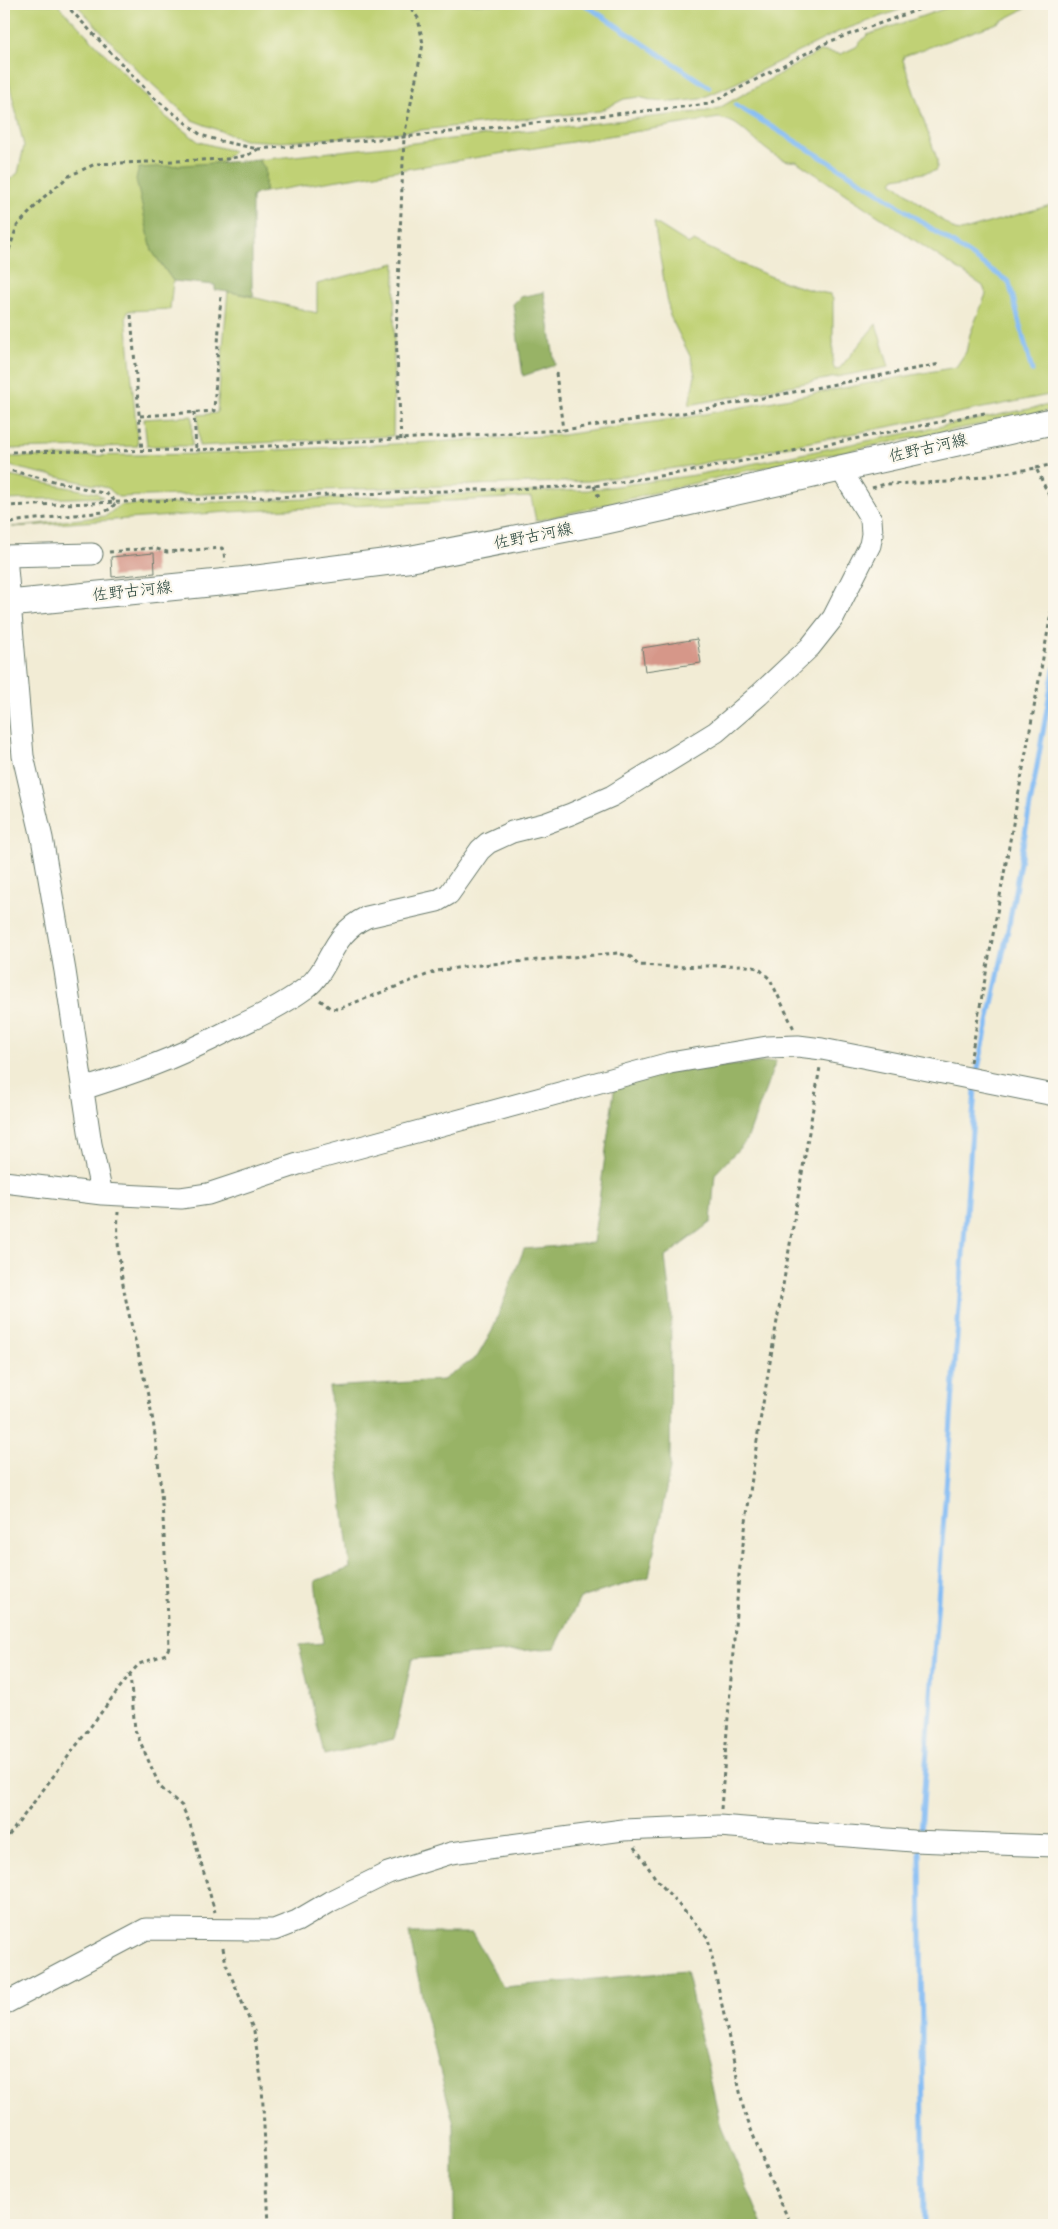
<svg xmlns="http://www.w3.org/2000/svg" width="1058" height="2229" font-family="'Comic Neue','Klee One',sans-serif">
<style>
.green{fill:#c0d174;stroke:#708754}
.forest{fill:#98b366;stroke:#5c784d}
.lines{fill:none;stroke-linecap:round;stroke-linejoin:round}
.stream{stroke:#83bcf4;stroke-width:5}
.building{fill:#d69789}
.minor-casing{stroke:#697a6c;stroke-width:23}
.major-casing{stroke:#697a6c;stroke-width:28}
.path{stroke:#697a6c;stroke-width:3;stroke-dasharray:4 4;stroke-linecap:butt}
.minor{stroke:#fff;stroke-width:21}
.major{stroke:#fff;stroke-width:26}
.labels{text-anchor:middle;dominant-baseline:central;stroke-width:4.5;stroke-linejoin:round;paint-order:stroke}
.street-label{font-size:16px;fill:#1f3d34;stroke:#fbf7ec}
</style>
<rect width="100%" height="100%" fill="#fbf7ec"/>
<filter id="ink" filterUnits="userSpaceOnUse"><feTurbulence type="fractalNoise" baseFrequency=".02" numOctaves="2"/><feDisplacementMap in="SourceGraphic" scale="10" xChannelSelector="R" yChannelSelector="G"/><feConvolveMatrix kernelMatrix="1 2 1 2 8 2 1 2 1" color-interpolation-filters="sRGB"/></filter>
<filter id="wash" filterUnits="userSpaceOnUse"><feTurbulence type="fractalNoise" baseFrequency=".0096" numOctaves="4" result="noise"/><feDisplacementMap in="SourceGraphic" scale="20" xChannelSelector="R" yChannelSelector="G"/><feGaussianBlur stdDeviation="1.12" result="paint"/><feColorMatrix in="noise" values="0 0 0 0 0 0 0 0 0 0 0 0 0 0 0 0 0 1.4 0 .05"/><feComposite in="paint" operator="in"/></filter>
<g filter="url(#wash)">
<rect width="100%" height="100%" fill="#f2ecd5"/>
<path class="green" d="M4,4H57L166,117L199,142L234,151L220,163L139,169L152,251L173,281L170,309L128,311L126,316L138,446L4,449V184L18,173L24,146L4,61Z
M76,4H916L838,32L736,83L700,99L674,102L655,101L639,97L624,99L600,111L383,134L282,142L244,140L192,120L140,73Z
M958,4H1034L995,24L904,56L903,60L937,159V167L935,171L895,178L892,182L955,230L961,231L1054,204V394L694,465L590,481L118,497L108,488L13,467L4,461V457L205,454L563,435L694,416L956,367L966,352L970,334L986,294L983,286L796,161C775,165 751,133 734,123C729,121 724,119 719,118L265,192V168L258,160L707,111L719,108L820,51L841,54L856,47L867,35Z
M654,222L689,244L694,241C736,261 785,287 830,294L833,299V365L835,370L840,368L876,324L889,367L689,405L695,375L691,358L670,316Z
M395,263L393,436L199,446L198,415L217,413L228,291L317,313V284Z
M1054,404V410L741,472L536,521L531,497L229,512L12,527L106,516L120,505L589,490L695,475Z
M192,416V446H147L144,419Z
M4,475L96,493L103,497L4,500Z"/>
<path class="forest" d="M258,160L265,168V192L256,194L252,197V289L254,296L215,290V285L173,281L152,251L136,179L139,168Z
M544,292L555,365L523,376L513,304L520,297Z
M776,1061L747,1140L715,1174L711,1222L665,1257L671,1308L670,1469L649,1577L580,1598L555,1648L412,1659L394,1739L324,1755L299,1645L323,1643L315,1581L350,1568L329,1387L443,1380L477,1357L492,1331L524,1249L593,1243L616,1077Z
M409,1933H472L503,1987L686,1971L721,2127L763,2225H454V2125L426,2015Z"/>
<g class="lines">
<path class="stream" d="M584,4L709,87
M736,105L880,193L1009,282L1032,371
M977,1073L1009,925L1054,669
M921,1832L975,1089
M920,1851L924,2225"/>
</g>
<g id="blocks">
<path class="building" d="M154,553L155,573L112,577L111,557Z
M697,639L701,663L645,671L642,648Z"/>
</g>
</g>
<g filter="url(#ink)">
<use href="#blocks" fill-opacity="0" stroke="#697a6c" stroke-width="1"/>
<g class="lines">
<g class="minor-casing">
<path id="minor" d="M4,556L92,554
M6,556L23,756L42,838L65,971L91,1144L102,1194
M83,1089C105,1082 127,1075 148,1067C177,1056 205,1043 232,1029C258,1017 283,1005 306,988C332,968 329,935 367,917L437,901L449,894L480,850L488,843L512,832L544,824L571,814L612,796L716,732L759,695L810,647L833,618L870,545L872,534L871,519L846,478L843,467
M4,1182L102,1194L181,1198L208,1194L298,1164L670,1063L767,1047L798,1046L822,1049L1054,1095
M4,2004L146,1929L274,1930L297,1921L331,1901L388,1873L451,1853L623,1830L719,1826L913,1841L1054,1846"/>
</g>
<g class="major-casing">
<path id="major" d="M4,604L244,580L410,559L595,523L1054,421"/>
</g>
<path class="path" d="M65,4L152,96L201,135L220,141L258,149L404,137L709,104L828,42L934,4
M1049,4L1054,19
M4,265L17,226L44,197L69,176L95,164L227,159L248,155L258,149
M131,315L142,451
M556,373L563,430
M194,412L196,450
M140,416L214,411L221,294
M401,440L396,335L404,137L423,44L418,18L408,4
M4,452L196,450L563,430L683,413L940,364
M1036,468L1054,464
M4,469L107,494L116,502L112,508L104,512L18,521L4,526
M594,486L600,500
M872,488L885,484L949,482L1036,468L1054,506
M4,506L594,486L692,471L985,413
M109,552L153,548L167,552L222,548L224,552L225,562
M320,1000L330,1008L338,1009L437,971L469,966L618,953L631,957L638,965L675,967L741,965L758,968L770,979L794,1029
M970,1062L1054,597
M130,1674L135,1730L160,1787L182,1806L190,1824L215,1912
M721,1809L739,1574L758,1433L820,1067
M4,1842L130,1674L139,1664L166,1654L169,1647C166,1574 164,1500 154,1428C143,1355 114,1286 118,1212
M635,1847L656,1879L708,1938L744,2111L768,2174L791,2225
M223,1948L226,1964L254,2031L262,2086L269,2225"/>
<use href="#minor" class="minor"/>
<use href="#major" class="major"/>
</g>
</g>
<g class="labels">
<g class="street-label">
<text transform="translate(928 448) rotate(-13)">佐野古河線</text>
<text transform="translate(533 536) rotate(-11)">佐野古河線</text>
<text transform="translate(132 591) rotate(-6)">佐野古河線</text>
</g>
</g>
<rect width="1058" height="2229" fill="none" stroke="#fbf7ec" stroke-width="20"/>
</svg>
